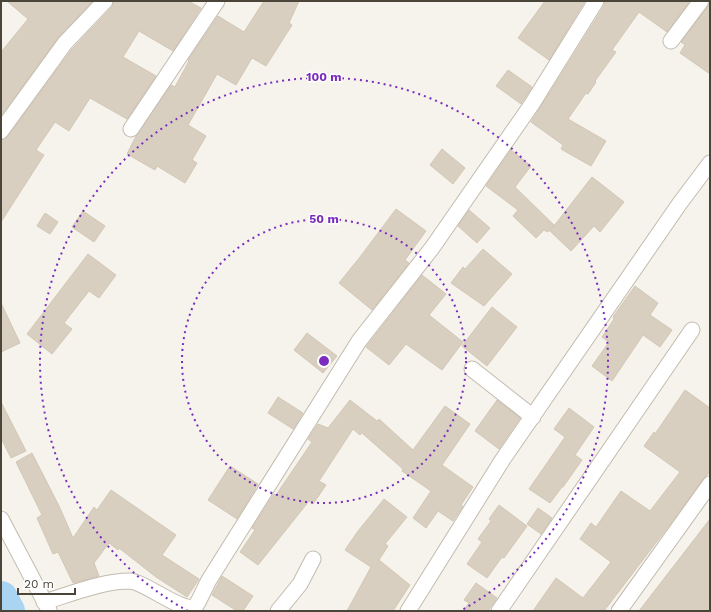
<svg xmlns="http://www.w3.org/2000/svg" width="711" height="612" font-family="'Work Sans',sans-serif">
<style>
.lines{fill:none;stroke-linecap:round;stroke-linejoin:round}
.river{stroke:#a9d4f2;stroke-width:34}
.building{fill:#d8cfc1;stroke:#d3c7b4}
.street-casing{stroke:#c2bbae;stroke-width:17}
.street{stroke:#fff;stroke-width:15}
.ring{fill:none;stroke:#7b2cbf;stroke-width:2;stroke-dasharray:2 4}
.centre{fill:#7b2cbf;stroke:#fff;stroke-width:2}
.ring-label{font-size:12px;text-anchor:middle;font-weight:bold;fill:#7b2cbf;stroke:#fff;stroke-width:3;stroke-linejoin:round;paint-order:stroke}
</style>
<rect width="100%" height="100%" fill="#f6f3ec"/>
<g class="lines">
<path class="river" d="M1,598L8,611"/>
</g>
<path class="building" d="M7,1H93L58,38L1,116V52L28,19Z
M114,1H188L201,8L173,51L139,31L123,57L156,76L127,119L90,98L69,131L55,122L36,150L44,155L1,222V140L5,139L8,136L72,49L112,7Z
M264,1H299L289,23L292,25L266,66L252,58L236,85L217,74L188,125L206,136L192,160L197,163L185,183L157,166L155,170L127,154L136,136L171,85L175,87L189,61L188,60L218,16L244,32Z
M545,1H585L549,60L518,38Z
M605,1H690L667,32L639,12L612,50L616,52L595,81L596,82L588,94L586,93L568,119L606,141L591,166L561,149L563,145L531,122L564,70L604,6Z
M710,1V74L680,53L685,45L681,42L708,6Z
M508,70L532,87L521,104L496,86Z
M442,149L465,168L453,184L430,165Z
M511,150L531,166L515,187L554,225L548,232L544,230L536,238L513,216L518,210L486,186Z
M592,177L624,202L600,232L594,226L571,251L550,231Z
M396,209L426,231L405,260L409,263L372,310L339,283L360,257Z
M469,210L490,228L477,243L458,226Z
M83,211L105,226L94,242L72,227Z
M45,213L58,222L50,234L37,226Z
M483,249L512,274L484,306L451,283L463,267L465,269Z
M88,254L116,275L99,298L89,291L64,323L72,329L52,354L27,334Z
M422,275L446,294L429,315L463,342L442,370L406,344L389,365L366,347Z
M635,286L658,303L650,315L672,330L660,347L643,335L612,381L592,366L609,342L602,337L614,319L613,317Z
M1,303L20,343L1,352Z
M492,307L517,327L487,366L462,346Z
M307,333L337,356L323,373L294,350Z
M685,390L710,408V472L703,479L671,523L604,611H533L556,578L583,598L611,562L580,539L591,523L596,527L621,491L650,511L680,472L644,446L654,432L655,434Z
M278,397L303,413L293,429L268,413Z
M350,400L377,421L379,419L413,450L445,406L470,424L442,465L473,487L461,505L463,506L453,521L438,511L426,528L413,518L431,491L402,471L403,469L362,433L360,435L353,429L319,481L326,485L313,504L309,501L258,565L240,552L255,530L252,528L274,494L276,495L312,442L308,439L318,424L328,428Z
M497,400L520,418L499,449L475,431Z
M1,402L26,451L11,458L1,438Z
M569,408L594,427L575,455L582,460L563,487H562L550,503L529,489L565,437L554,429Z
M32,453L60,508L73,538L94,507L97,510L111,490L176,535L162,555L199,579L187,597L156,577L119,548L118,550L109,543L94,563L99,576L73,583L58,552L53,554L37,518L42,515L16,462Z
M230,466L258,484L237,519L208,500Z
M384,499L407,517L385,544L388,546L379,560L410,585L393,611H347L371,567L345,550L358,531Z
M499,505L527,526L504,558L502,557L487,578L467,564L482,542L478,539L491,521L489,519Z
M538,508L552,518L541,534L527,524Z
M710,519V611H639Z
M222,576L253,596L243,611H237L212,595Z
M476,583L497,598L488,611H463L469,603L464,600Z"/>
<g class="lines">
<g class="street-casing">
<path id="street" d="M671,41L701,1
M131,129L217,1
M1,131L65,43L105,1
M472,369L533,417
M1,519L49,610
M44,602C71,594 102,581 130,581C145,582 181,612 195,607C200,600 205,587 209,580L359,341L432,248L532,104L596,1
M278,611L300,584L313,559
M408,611L503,459L680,203L710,163
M499,611L692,330
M619,611L710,484"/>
</g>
<use href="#street" class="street"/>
</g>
<g class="ring">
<circle cx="324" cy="361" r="142"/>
<path d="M188 611A284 284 0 1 1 460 611"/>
</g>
<circle cx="324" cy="361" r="6" class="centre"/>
<g class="ring-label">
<text x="324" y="81">100 m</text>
<text x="324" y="223">50 m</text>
</g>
<rect width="711" height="612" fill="none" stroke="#4b4439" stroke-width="4"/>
<path d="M18 588v6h57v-6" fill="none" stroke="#4b4439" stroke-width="2"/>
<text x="24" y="588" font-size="12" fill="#4b4439" stroke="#ffffff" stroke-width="3" paint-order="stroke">20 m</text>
</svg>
